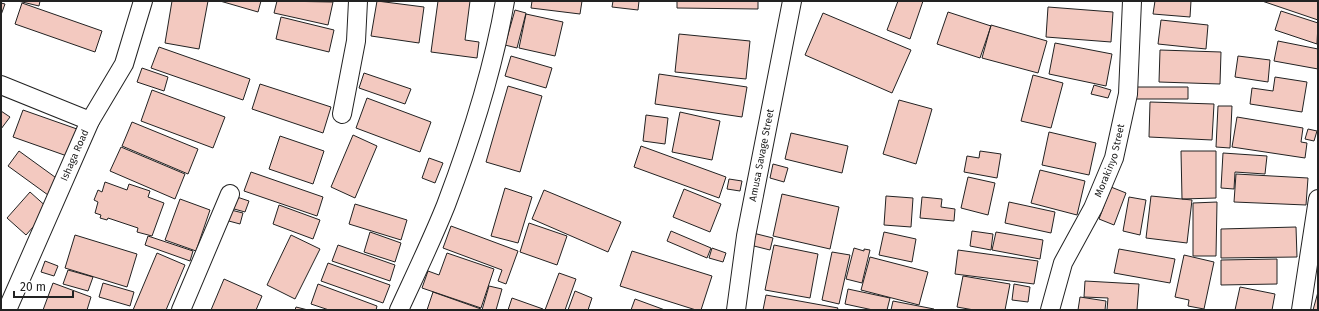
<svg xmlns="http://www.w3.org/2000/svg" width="1319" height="311" font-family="'Fira Sans',sans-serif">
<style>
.building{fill:#f3c9c0;stroke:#222}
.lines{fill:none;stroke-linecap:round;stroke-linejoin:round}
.street-casing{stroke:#222;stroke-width:20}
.street{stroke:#fff;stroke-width:18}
.labels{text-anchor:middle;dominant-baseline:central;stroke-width:3;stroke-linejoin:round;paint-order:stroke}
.street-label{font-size:10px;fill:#222;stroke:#fff}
</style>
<rect width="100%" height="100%" fill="#fff"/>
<path class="building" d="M18,1H40L39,6Z
M172,1H208L199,49L165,43Z
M220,1H261L258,12Z
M277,1L333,2L328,25L274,13Z
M377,1L424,7L419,43L371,36Z
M438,1H470L465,40L479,42L477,58L431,52Z
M532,1H582L580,14L531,8Z
M613,1H639L638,10L612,7Z
M677,1H758V9L677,8Z
M898,1H923L910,39L887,30Z
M1155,1H1191L1190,17L1153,14Z
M1262,1H1318V20Z
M1,3L5,4L1,15Z
M22,3L102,31L95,52L15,24Z
M1048,7L1113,12L1111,42L1046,37Z
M515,10L526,13L517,48L505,45Z
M1281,11L1318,23L1317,44L1275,30Z
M948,12L991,26L980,58L937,44Z
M823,13L911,50L892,93L805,55Z
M526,14L563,22L555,56L519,48Z
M281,17L334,30L329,52L276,39Z
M1161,20L1208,25L1206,49L1158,44Z
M991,25L1047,41L1038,73L982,58Z
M679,34L750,41L746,79L675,72Z
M1278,41L1318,49V69L1274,61Z
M1055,43L1112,54L1106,86L1049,74Z
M159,47L250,79L243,100L151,68Z
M1160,50L1221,52L1220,84L1159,82Z
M511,56L552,68L546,88L505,76Z
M1238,56L1270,60L1268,82L1235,77Z
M142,68L168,77L164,91L137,82Z
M364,73L411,89L405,104L359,88Z
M659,74L747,87L742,117L655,104Z
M1033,75L1063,83L1051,128L1021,121Z
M1275,77L1307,82L1302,112L1250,104L1252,88L1273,91Z
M260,84L331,107L323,133L252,109Z
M1094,85L1111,90L1108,98L1091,94Z
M508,86L542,96L520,172L486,162Z
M1136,87H1188V99H1136Z
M152,90L225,117L213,148L141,121Z
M367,98L431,122L420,152L356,128Z
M899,100L932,109L916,164L883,154Z
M1150,102L1214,104L1212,140L1149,137Z
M1218,106H1232L1230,148L1216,147Z
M23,110L77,129L67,156L13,137Z
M1,111L10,117L1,129Z
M680,112L720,121L712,160L672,152Z
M646,115L668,118L665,144L643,141Z
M1237,117L1303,128L1301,142L1307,143L1305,158L1232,147Z
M132,122L198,149L188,174L122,146Z
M1308,129L1317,131L1314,141L1305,139Z
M1049,132L1096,143L1089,175L1042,165Z
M791,133L848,146L842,173L785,159Z
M353,135L377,146L355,198L331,187Z
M280,136L324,151L313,184L269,169Z
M641,146L726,177L719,198L634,167Z
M121,147L185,174L175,199L110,171Z
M19,151L59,180L48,195L8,166Z
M980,151L1001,154L997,178L964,172L967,156L979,158Z
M1181,151H1216V198L1182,199Z
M1223,153L1267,156L1265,174L1235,172L1234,189L1221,188Z
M429,158L443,163L435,183L422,178Z
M773,164L788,168L784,182L770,178Z
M1040,170L1085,181L1077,215L1031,203Z
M251,172L323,197L317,216L244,191Z
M1236,174L1308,178L1306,205L1234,202Z
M968,177L995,183L988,215L961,208Z
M729,179L742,181L740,191L727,189Z
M105,182L127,190L129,184L150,191L148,197L164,203L152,236L137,232L138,228L108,218L107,220L100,218L101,215L95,213L98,202L94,200L98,190L102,192Z
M1111,187L1126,193L1114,225L1099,219Z
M505,188L532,197L518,243L491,236Z
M684,189L721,204L710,232L673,217Z
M544,190L621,222L608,252L532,219Z
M30,192L49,209L26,235L7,218Z
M782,194L839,207L830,249L773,236Z
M231,195L249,201L245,212L227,207Z
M886,196L913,198L911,227L884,225Z
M1151,196L1192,200L1187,243L1146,238Z
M922,197L942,199L941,207L955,209L954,221L920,218Z
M1129,197L1146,200L1140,235L1123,231Z
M180,199L210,210L196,251L165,240Z
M1009,202L1055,212L1051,233L1005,223Z
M1217,202L1216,256H1193V203Z
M355,204L407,220L401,240L349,224Z
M279,205L320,220L313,239L273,224Z
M227,209L243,213L240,224L225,220Z
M529,223L567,236L557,265L520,252Z
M451,226L518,251L506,284L498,281L502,270L443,248Z
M1296,227L1297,257L1221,258V229Z
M671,231L711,248L707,258L667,241Z
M972,231L993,234L991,250L970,246Z
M370,232L401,243L395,262L364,252Z
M884,232L916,239L912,262L879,255Z
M996,232L1043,240L1040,259L992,250Z
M753,233L773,238L770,250L750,245Z
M75,235L137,254L127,287L65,268Z
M291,235L320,249L295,299L267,285Z
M148,236L193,251L190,261L145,245Z
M338,245L395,265L390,281L332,261Z
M774,245L818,254L810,298L765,290Z
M712,248L726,253L723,262L709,258Z
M854,248L864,251V249L870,250L862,283L846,279Z
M1119,249L1175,259L1170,283L1114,273Z
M958,250L1038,261L1034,284L955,274Z
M632,251L712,276L701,310H696L620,286Z
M832,252L850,255L839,304L822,300Z
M157,253L185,265L166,310H133Z
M447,253L494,269L481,308L422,288L428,271L439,275Z
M1184,255L1214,262L1204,309L1188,306L1189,300L1175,297Z
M870,257L928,272L919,305L861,290Z
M1277,259V284L1221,285V260Z
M45,261L58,266L54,276L41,272Z
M328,263L390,285L383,303L321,281Z
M68,270L93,277L88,291L63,284Z
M559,273L576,279L565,310H545Z
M963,276L1010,284L1005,310H974L957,307Z
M224,279L262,296L256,310H211Z
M1085,281L1139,284L1137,310H1107L1108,298L1084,297Z
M53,283L91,297L87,310H43Z
M103,283L134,292L130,306L99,297Z
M318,284L377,306L376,310H329L311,304Z
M1014,284L1030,287L1028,302L1012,300Z
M489,286L502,289L496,310H482Z
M1240,287L1275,294L1272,310H1235Z
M848,289L890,298L887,310H873L845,304Z
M575,291L592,298L588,310H568Z
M433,292L481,309V310H427Z
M1318,292V310H1313Z
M766,295L838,308L837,310H763Z
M1080,297L1106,301L1105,310H1078Z
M512,298L543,309V310H508Z
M635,299L665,310H631Z
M893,301L934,309V310H891Z
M296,307L308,310H295Z"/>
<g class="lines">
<g class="street-casing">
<g id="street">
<path d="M1,85L90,121"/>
<path d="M342,114L356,41L358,1"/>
<path id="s1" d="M7,310L90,121L124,64L143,1"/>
<path d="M181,310L230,194"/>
<path d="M399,310C415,275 432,240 446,205C471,139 493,71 505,1"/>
<path id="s2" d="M736,310L746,236L792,1"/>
<path id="s3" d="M1050,310L1063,263L1093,208L1114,158L1128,94L1132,1"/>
<path d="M1301,310L1318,199"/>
</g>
</g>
<use href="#street" class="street"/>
</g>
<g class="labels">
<g class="street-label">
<text stroke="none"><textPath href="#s1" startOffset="169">Ishaga Road</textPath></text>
<text stroke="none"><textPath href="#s2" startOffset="157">Amusa Savage Street</textPath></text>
<text stroke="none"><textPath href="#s3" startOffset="162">Morakinyo Street</textPath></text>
</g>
</g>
<rect width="1319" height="311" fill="none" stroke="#222222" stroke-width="4"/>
<path d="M14 291v6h59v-6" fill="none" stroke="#222222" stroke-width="2"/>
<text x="20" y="291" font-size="12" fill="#222222" stroke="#ffffff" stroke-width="3" paint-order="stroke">20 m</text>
</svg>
